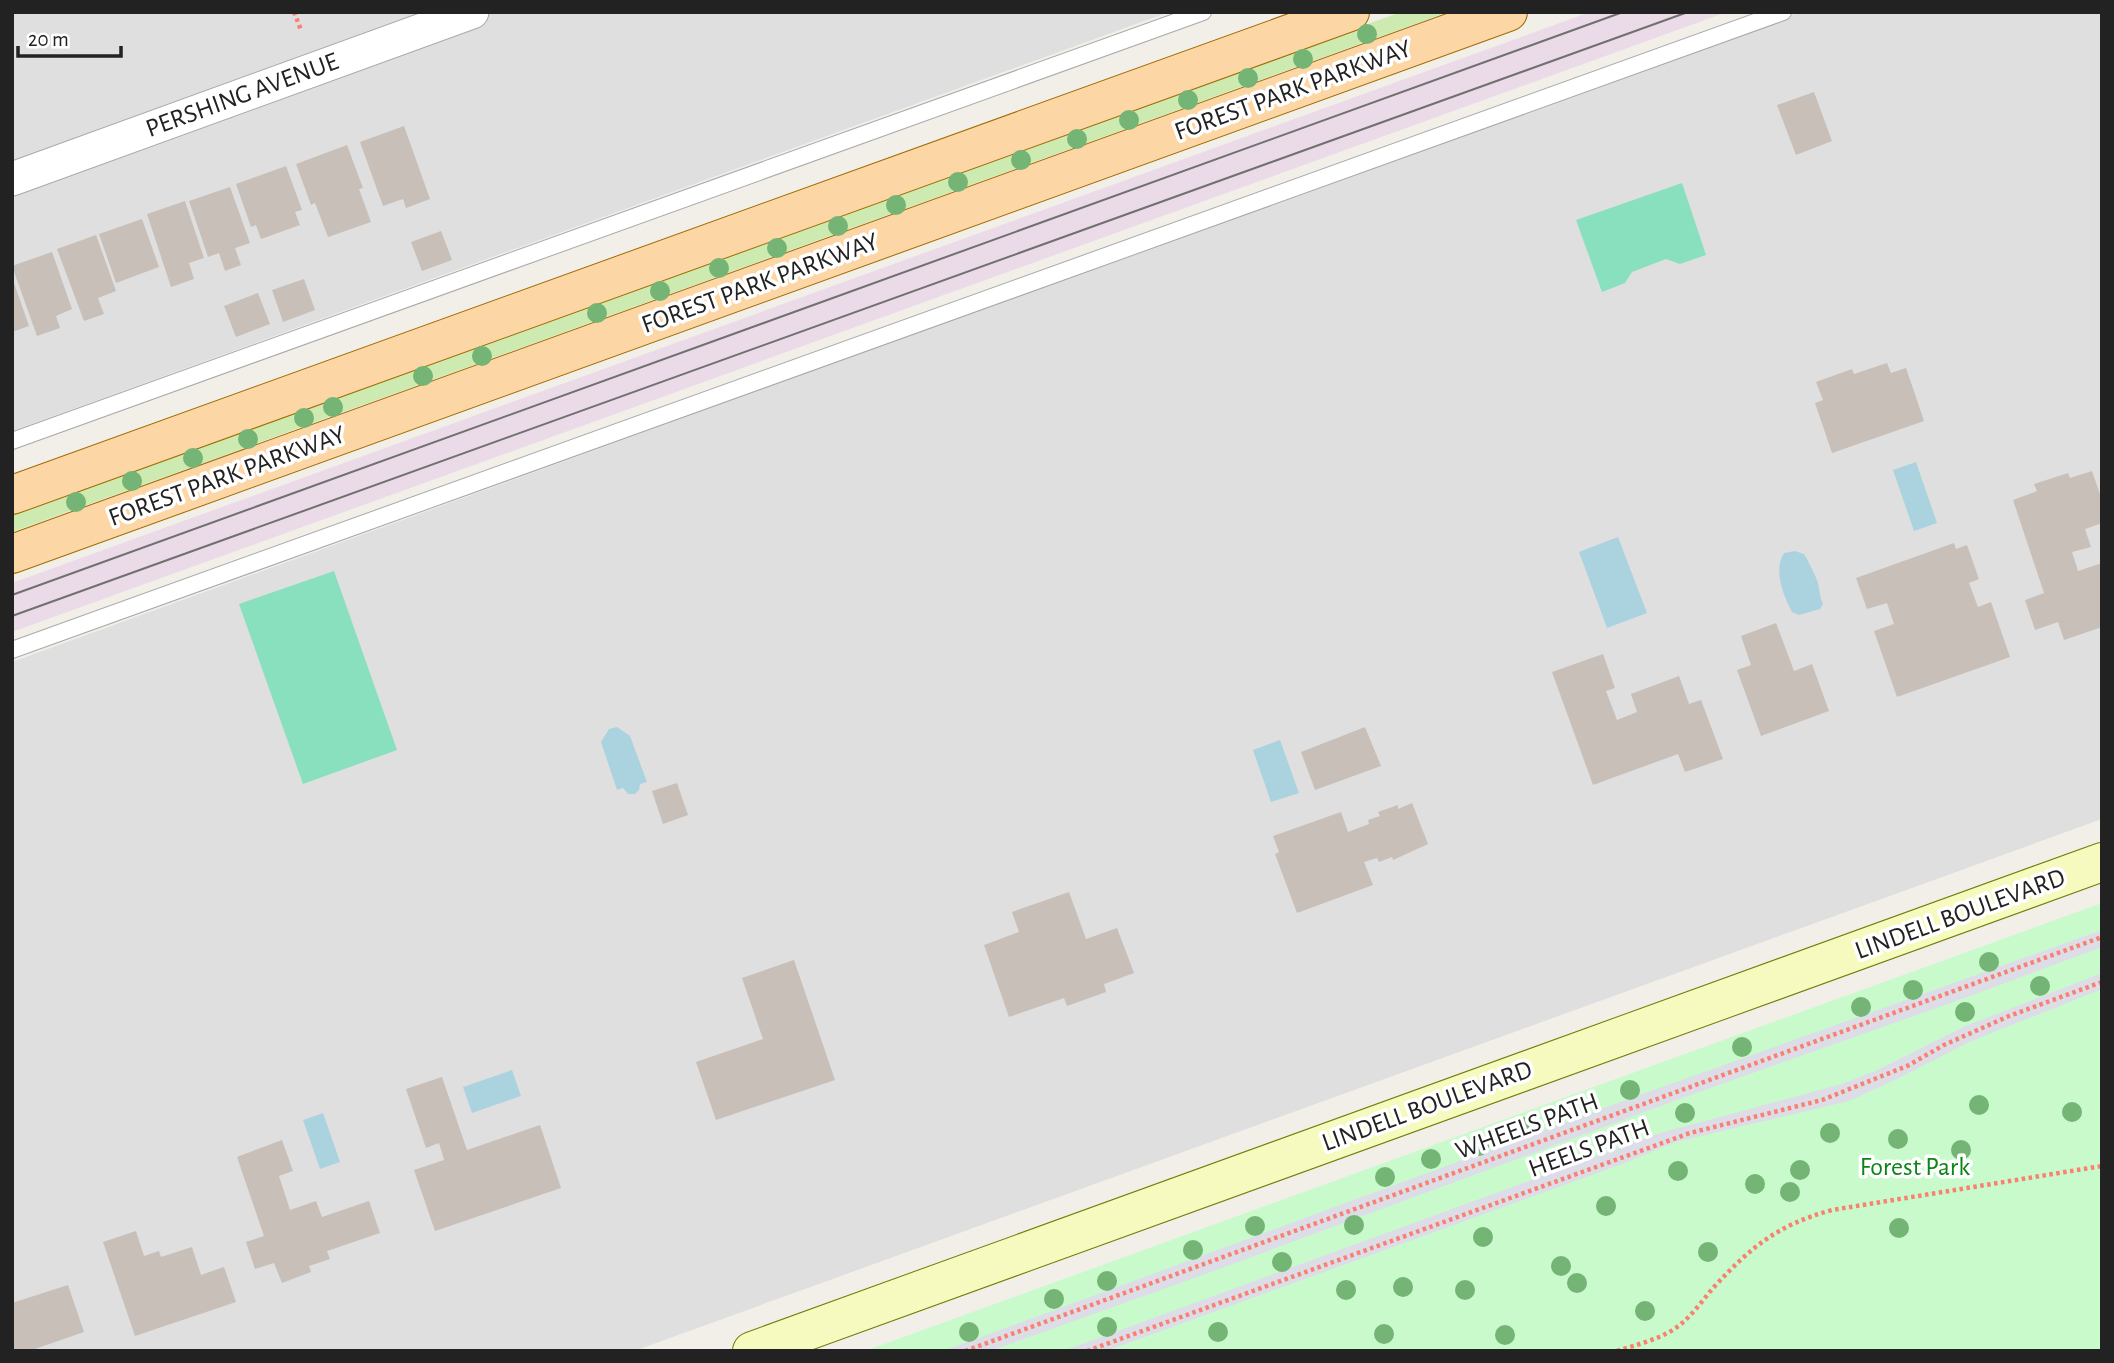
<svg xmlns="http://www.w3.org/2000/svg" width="2114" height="1363" font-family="'Alegreya Sans',sans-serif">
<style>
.residential{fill:#e0dfdf}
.industrial{fill:#ebdbe8}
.grass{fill:#cdebb0}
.park{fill:#c8facc}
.pitch{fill:#88e0be}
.plaza{fill:#dddde8}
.water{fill:#aad3df}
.building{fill:#c7bfb8}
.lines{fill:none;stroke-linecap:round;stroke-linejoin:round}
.service-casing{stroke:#a9a9a9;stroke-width:18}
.minor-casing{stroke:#a9a9a9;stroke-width:35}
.secondary-casing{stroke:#707d05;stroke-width:40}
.primary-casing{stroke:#a06b00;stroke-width:40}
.path{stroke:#fa8072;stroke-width:4.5;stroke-dasharray:3.5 3.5;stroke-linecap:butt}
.service{stroke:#fff;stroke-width:16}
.minor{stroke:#fff;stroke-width:33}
.secondary{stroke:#f7fabf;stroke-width:38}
.primary{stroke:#fcd6a4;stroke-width:38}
.tram{stroke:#707070;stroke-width:2}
.tree{fill:#74b475}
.labels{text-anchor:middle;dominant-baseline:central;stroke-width:7;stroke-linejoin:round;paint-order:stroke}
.street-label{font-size:26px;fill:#222;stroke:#fff}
.park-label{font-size:26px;fill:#0c8416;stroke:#fff}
</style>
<rect width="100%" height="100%" fill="#f2efe9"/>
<path class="residential" d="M12,12H1169L12,431Z
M1800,12H2102V819L634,1351H12V662Z"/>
<path class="industrial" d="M1590,12H1727L12,632V583Z"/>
<path class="grass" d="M1401,12H1448L12,532V514Z"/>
<path class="park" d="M2102,903V1351H865Z"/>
<path class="pitch" d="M1682,183L1706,255L1680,264L1666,259L1632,272L1625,283L1602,292L1576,220Z
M334,571L397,750L303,784L239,604Z"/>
<path class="plaza" d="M2102,930V947L1959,1000L1685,1097L1208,1273L990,1351H943L1634,1097Z
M2102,973V989L1969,1042L1899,1078L1849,1101L1676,1142L1622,1164L1106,1351H1063L1660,1133L1842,1084L1875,1071L1963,1027Z"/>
<path class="water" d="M1916,462L1937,523L1914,531L1893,470Z
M1618,537L1647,613L1607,628L1579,552Z
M1795,551L1804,554C1807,558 1816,577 1817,580C1820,589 1819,595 1823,604L1820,609L1799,615L1792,612C1783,595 1773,570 1784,553Z
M617,727L630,736L647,782L640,784L639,790L635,794H628L623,788L617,790L601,742L609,729Z
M1280,740L1299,793L1271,802L1253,750Z
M512,1070L521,1096L472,1113L463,1087Z
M323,1113L340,1162L320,1169L303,1120Z"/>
<path class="building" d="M1814,92L1832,141L1796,155L1777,105Z
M404,126L430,199L406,208L403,199L383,206L360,142Z
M347,145L363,188L359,189L371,222L328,237L315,203L311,205L296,164Z
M286,166L302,210L295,212L300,225L261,239L256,225L251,227L236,184Z
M230,187L250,243L235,248L241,265L225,271L219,253L208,257L189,201Z
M185,201L204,258L189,263L194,279L171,287L147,214Z
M142,219L159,267L116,283L99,234Z
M441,231L452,260L422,271L411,242Z
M96,235L116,291L98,298L104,314L84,321L57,249Z
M52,252L72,309L56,316L60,328L37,336L12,266Z
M304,279L315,310L283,322L272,290Z
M13,280L29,326L12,332V281Z
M258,293L270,324L236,337L224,306Z
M1887,363L1891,373L1906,368L1924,421L1832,453L1815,403L1823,400L1816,382L1852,369L1854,374Z
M2092,471L2102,500V523L2085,529L2091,547L2072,552L2078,571L2102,563V627L2064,640L2058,622L2035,630L2025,600L2044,593L2013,500L2037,491L2034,484L2068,473L2070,478Z
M1954,543L1956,549L1967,545L1979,579L1969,583L1978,607L1991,602L2010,657L1897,697L1874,631L1894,624L1887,603L1867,609L1856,578Z
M1776,623L1794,671L1812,664L1829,711L1761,736L1737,670L1751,665L1741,636Z
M1603,654L1615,688L1606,691L1617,720L1637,712L1631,694L1679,676L1689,704L1701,700L1723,759L1685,772L1678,754L1593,785L1552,672Z
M1365,727L1381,766L1315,790L1301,752Z
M677,783L688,815L663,824L652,791Z
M1412,803L1428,844L1393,860L1392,857L1379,862L1377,858L1364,862L1373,885L1297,913L1275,854L1279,852L1273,836L1341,812L1348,832L1369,824L1368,820L1380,816L1378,812L1398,805V809Z
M1069,892L1086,939L1117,928L1134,973L1104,984L1106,992L1067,1006L1064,998L1009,1017L984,945L1019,932L1012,912Z
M794,960L835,1080L716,1120L696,1062L763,1039L742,978Z
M442,1077L467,1150L540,1125L561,1188L435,1231L414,1170L444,1160L439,1143L426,1148L406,1089Z
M282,1140L293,1171L279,1176L290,1210L316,1201L322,1217L369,1201L380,1233L327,1251L330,1259L309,1266L311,1272L282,1283L274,1263L255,1269L246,1242L264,1236L237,1157Z
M136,1231L144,1256L159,1251L161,1257L192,1247L201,1275L224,1267L236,1302L135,1336L103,1242Z
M68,1285L84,1332L29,1351H12V1303Z"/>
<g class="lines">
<g class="service-casing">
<path id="service" d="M12,441L1203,12
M12,650L1783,12"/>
</g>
<g class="minor-casing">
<path id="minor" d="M12,179L472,12"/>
</g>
<g class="secondary-casing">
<path id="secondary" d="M752,1351L2102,862"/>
</g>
<g class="primary-casing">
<path id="primary" d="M12,495L1350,12
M12,554L1508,12"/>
</g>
<path class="path" d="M294,12L301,30
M965,1351L2102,937
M1087,1351L1690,1133L1822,1100L1907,1066L1944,1045L2009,1016L2102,982
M1617,1351C1638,1344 1663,1339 1681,1324C1693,1314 1703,1300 1713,1288C1751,1247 1777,1225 1832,1210L2102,1166"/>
<use href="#service" class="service"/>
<use href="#minor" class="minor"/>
<use href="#secondary" class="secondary"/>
<use href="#primary" class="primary"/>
<path class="tram" d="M12,595L1623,12
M12,616L1688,12"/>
</g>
<g class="tree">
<circle cx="1367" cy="34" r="10"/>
<circle cx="1303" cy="59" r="10"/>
<circle cx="1248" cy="78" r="10"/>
<circle cx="1188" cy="100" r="10"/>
<circle cx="1129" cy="120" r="10"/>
<circle cx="1077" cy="139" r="10"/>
<circle cx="1021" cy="160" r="10"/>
<circle cx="958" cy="182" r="10"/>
<circle cx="896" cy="205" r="10"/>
<circle cx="838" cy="226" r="10"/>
<circle cx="777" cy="248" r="10"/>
<circle cx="719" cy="268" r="10"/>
<circle cx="660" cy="291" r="10"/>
<circle cx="597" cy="313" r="10"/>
<circle cx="482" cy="356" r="10"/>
<circle cx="423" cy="376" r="10"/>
<circle cx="333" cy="407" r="10"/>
<circle cx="304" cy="418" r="10"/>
<circle cx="248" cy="439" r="10"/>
<circle cx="193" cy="458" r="10"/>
<circle cx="132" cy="481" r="10"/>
<circle cx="76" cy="502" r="10"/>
<circle cx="1989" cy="962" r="10"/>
<circle cx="2040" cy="986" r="10"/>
<circle cx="1913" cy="990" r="10"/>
<circle cx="1861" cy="1007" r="10"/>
<circle cx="1965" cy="1012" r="10"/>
<circle cx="1742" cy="1047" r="10"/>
<circle cx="1630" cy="1090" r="10"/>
<circle cx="1979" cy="1105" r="10"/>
<circle cx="2072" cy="1112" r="10"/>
<circle cx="1685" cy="1113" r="10"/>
<circle cx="1523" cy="1127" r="10"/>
<circle cx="1830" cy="1133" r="10"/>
<circle cx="1898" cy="1139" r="10"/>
<circle cx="1479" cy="1146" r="10"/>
<circle cx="1961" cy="1150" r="10"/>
<circle cx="1431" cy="1159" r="10"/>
<circle cx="1800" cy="1170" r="10"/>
<circle cx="1678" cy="1171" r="10"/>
<circle cx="1385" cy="1177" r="10"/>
<circle cx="1755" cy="1184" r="10"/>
<circle cx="1790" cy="1192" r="10"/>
<circle cx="1606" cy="1206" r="10"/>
<circle cx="1354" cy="1225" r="10"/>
<circle cx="1255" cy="1226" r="10"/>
<circle cx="1899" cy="1228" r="10"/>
<circle cx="1483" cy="1237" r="10"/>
<circle cx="1193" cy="1250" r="10"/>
<circle cx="1708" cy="1252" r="10"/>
<circle cx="1282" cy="1262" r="10"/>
<circle cx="1561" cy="1266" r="10"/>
<circle cx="1107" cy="1281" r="10"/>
<circle cx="1577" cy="1283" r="10"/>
<circle cx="1403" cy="1287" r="10"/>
<circle cx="1346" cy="1290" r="10"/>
<circle cx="1465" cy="1290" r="10"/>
<circle cx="1054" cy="1299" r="10"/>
<circle cx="1645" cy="1311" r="10"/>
<circle cx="1107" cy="1327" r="10"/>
<circle cx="969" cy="1332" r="10"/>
<circle cx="1218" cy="1332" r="10"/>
<circle cx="1384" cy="1334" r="10"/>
<circle cx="1505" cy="1335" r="10"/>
</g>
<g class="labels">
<g class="street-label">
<text transform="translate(1293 90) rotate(-20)">FOREST PARK PARKWAY</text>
<text transform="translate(242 95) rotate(-20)">PERSHING AVENUE</text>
<text transform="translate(760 283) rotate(-20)">FOREST PARK PARKWAY</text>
<text transform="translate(227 476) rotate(-20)">FOREST PARK PARKWAY</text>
<text transform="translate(1960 914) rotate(-20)">LINDELL BOULEVARD</text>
<text transform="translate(1427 1106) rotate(-20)">LINDELL BOULEVARD</text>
<text transform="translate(1527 1126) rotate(-20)">WHEELS PATH</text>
<text transform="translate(1589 1148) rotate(-20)">HEELS PATH</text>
</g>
<g class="park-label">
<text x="1915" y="1167">Forest Park</text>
</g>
</g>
<rect width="2114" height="1363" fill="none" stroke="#222222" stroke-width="28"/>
<path d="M18 46v10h103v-10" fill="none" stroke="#222222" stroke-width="3.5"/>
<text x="28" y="46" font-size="21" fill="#222222" stroke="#ffffff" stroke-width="5" paint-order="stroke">20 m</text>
</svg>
